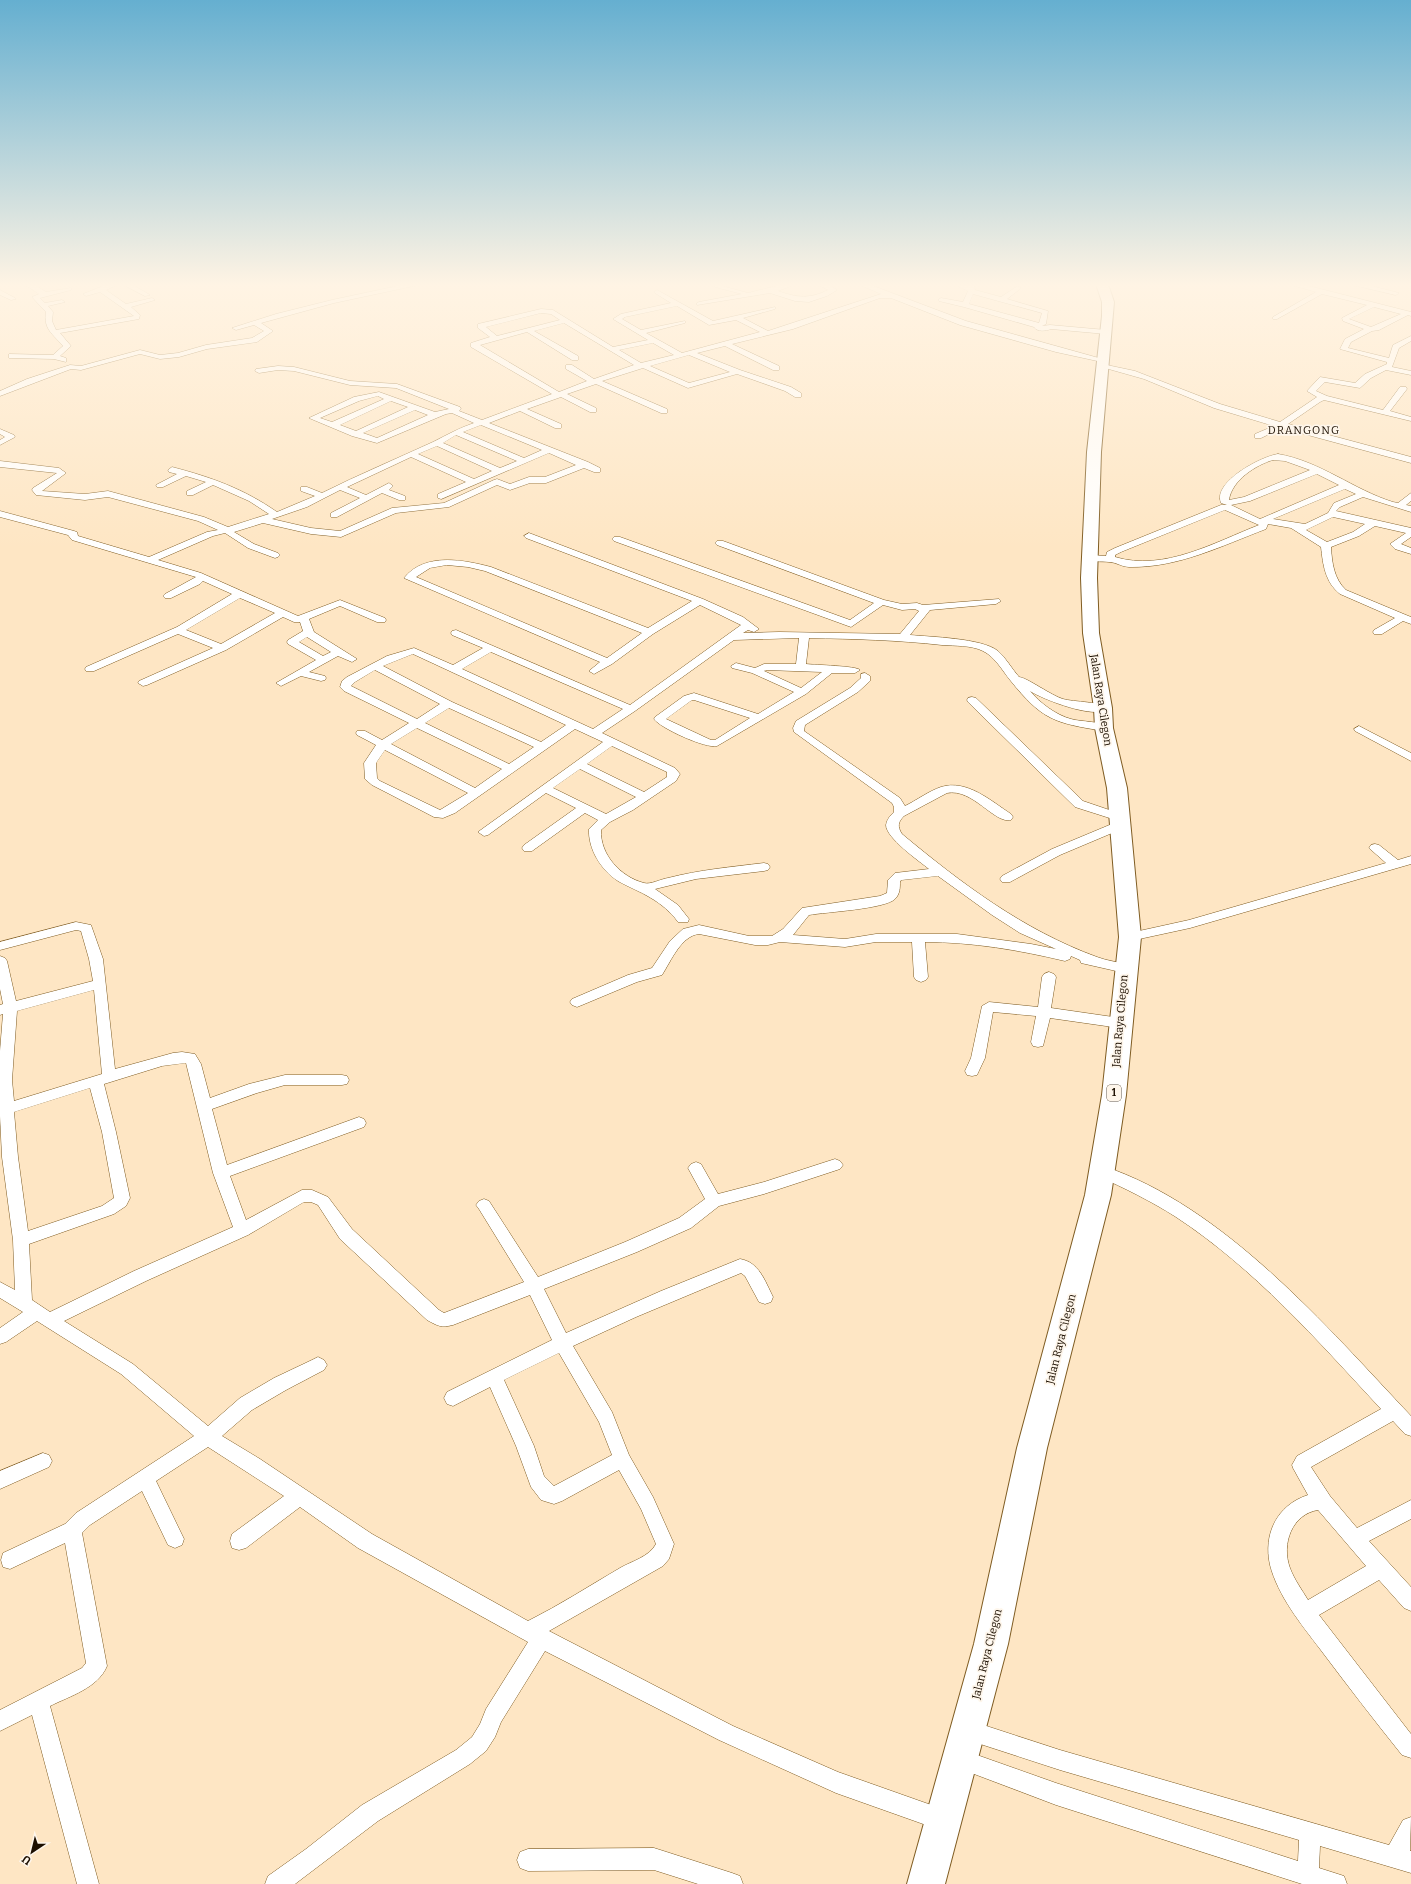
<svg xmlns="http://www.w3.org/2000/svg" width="1411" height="1884" font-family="Bitter,serif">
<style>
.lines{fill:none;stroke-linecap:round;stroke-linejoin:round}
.street-casing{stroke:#7f5c22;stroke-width:1}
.highway-casing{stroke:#7f5c22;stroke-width:2}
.street{fill:#fff;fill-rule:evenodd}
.highway{fill:#fff;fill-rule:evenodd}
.labels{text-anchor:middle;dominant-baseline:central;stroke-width:3.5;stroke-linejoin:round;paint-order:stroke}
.shield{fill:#fef6eb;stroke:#605446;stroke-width:1}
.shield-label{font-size:10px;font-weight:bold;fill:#1c0f00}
.far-quarter-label{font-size:11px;letter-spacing:1px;fill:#1c0f00;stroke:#fef6eb}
.street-label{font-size:11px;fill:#1c0f00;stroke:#fef6eb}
</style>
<rect width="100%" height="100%" fill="#fee6c4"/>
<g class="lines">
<g class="street-casing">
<path id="street" d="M24,284H33L46,292L71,288V290L40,298L45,303L62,300L65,302L48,306L53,312L52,321L56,330L134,316L100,292L86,296L83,294L108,284H119L106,290L126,304L152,298L155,300L131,307L140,315L139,319L60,333L71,346L60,356L66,358V362L54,359L12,358H9V354L53,355L63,346C53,334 43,329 46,312L32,297L39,294Z
M122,284H131L150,295L145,296Z
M407,284H423L334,303L261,323L273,331L257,342L207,349L179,357L160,359L140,354L81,370L71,369L0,396V391L27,379L70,365L81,366L140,350L160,355L178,353L206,345L252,338L264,331L254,325L236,330L232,328L276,314L332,300Z
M715,284L748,293L785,284H796L778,291C797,298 810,299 828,290L817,284H827L837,290L827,296L809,302L795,301L770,293L697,305V303L699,302L742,294L715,287Z
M858,284H868L966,321L1106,360L1102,362L1056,352L960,325L891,298H880L793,329L732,344L779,366V370H773L725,346L697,353L740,370L791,387L801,393V397H795L785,391L737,374L688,388L643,368L602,381L667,409V413H661L596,384L567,394L596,408V412H590L561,397L527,409L561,424V428H555L520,411L489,423L588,462L600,468V472H594L584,468L546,483H530L510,490L497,485L449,507L396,513L341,537L311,534L263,523L234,532L254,544L278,553L280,555L278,557L275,558L248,548L225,533L213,536L158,560L201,573L298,616L340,600L385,618L386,620L385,622H377L340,606L309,619L314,632L357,659L352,662L338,656L309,672L325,676L326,678L325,680L321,681L301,676L281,686L276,683L316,660L288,644L287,642L288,640L303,631L300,622H294L283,617L226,650L147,685L143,686L138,683L139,681L213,648L178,634L94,671H86L85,669L86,667L177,627L232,594L203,581L200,584L171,598H165L163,596L165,594L196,577L72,540L68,535L0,517V511L74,531L77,532L78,536L149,557L207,532L218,530L198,521L108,497L85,500L36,495L32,490L33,488L57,473L0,467V461L59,468L66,473L42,491L85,494L108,491L204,517L228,527L269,514L249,501L213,485L193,495H187V491L206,482L186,476L163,487H157L156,485L177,474L169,472L168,470L172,467C211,477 244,489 277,512L315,496L301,491V487H307L322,493C358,475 396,459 433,442C447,435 459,428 474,423L452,413L446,414L377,443L352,436L309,418L354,397L379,392L435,412L449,409L396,388L350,385L294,371L278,370L259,373L255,371L256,369L278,366L294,367L350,381L397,384L460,407L461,409L459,411L482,420L552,394L471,347V343L490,337L478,328V324L541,309L553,310L613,347L648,340L613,319L621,314L671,303L655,293L654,292L657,290L713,321L775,307V309L743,318L768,331L881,294ZM677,306L709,325L736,320L760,332L682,353L646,333L685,323V321L641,330L622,319L625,317ZM541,313L551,314L560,320L497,336L486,327ZM564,323L634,365L594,379L572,365H566V369L587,381L559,392L480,345L527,332L572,360H578V356L534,331ZM653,343L674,355L641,363L619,350ZM689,355L730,372L689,383L650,366ZM378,396L384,399L332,422L320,418L359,401ZM391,401L408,407L356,431L340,425ZM415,410L428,415L377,438L363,433ZM481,425L542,450L524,458L463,432ZM456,435L517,461L500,468L443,443ZM437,446L492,471L474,479L418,454ZM549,453L576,465L545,477H529L510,484L497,479L494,480L444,503L392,508L340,531L311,528L272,519L307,507L340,490L360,498L331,513V517H337L382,493L399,500H405V496L389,490L393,486L389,483L366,495L347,487L411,457L466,482L438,494V498L441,499ZM240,598L275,613L221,644L186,630ZM307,637L331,652L323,656L299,642Z
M953,284L968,286V284H974L975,290L1001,297L1016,287H1020V289L1007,299L1048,311L1046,324L1042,326L1050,325L1106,330L1110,332L1106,334L1051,329C1046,331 1037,332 1034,327L964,307L939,301L938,300L941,298L963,302L968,291ZM973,294L1042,313L1039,323L969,304Z
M1288,284H1301L1411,312V316L1408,315L1379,330L1372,331L1351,342L1348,348L1389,358L1393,345L1411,336V341L1399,348L1392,367L1411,371V375L1386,370L1371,378L1360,388L1325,382L1316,391L1327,396L1383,410L1400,387H1406L1407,389L1390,411L1411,417V421L1324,400L1320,402L1288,424L1411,457V463L1282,428L1261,438H1255V434L1274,426L1214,408L1144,379L1098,366L1102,364L1135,371L1220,404L1280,422L1317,397L1307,391L1320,377L1355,383L1365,374L1387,364V362L1340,349L1345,339L1364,329L1343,321L1342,318L1367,305L1322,294L1277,319H1273V317L1316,292ZM1374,307L1401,314L1371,327L1349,319Z
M1349,284H1364L1399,293L1396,295Z
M0,290L15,298L16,299L11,300L0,295Z
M0,429L14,435L15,437L0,445V440L5,437L0,434Z
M1278,454C1320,461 1354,490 1393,502L1398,503L1411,493V501L1406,505L1411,506V512L1363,497L1340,507L1336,511L1411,528V537L1401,544L1411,548V554L1395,549L1390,544L1406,533L1375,526L1359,536L1331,547C1332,563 1334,579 1346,590L1406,615L1411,617V624L1403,621L1382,634H1374L1373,632L1374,630L1395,618L1340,594C1325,582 1323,565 1321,547L1291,528L1268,524L1266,529C1221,546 1178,568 1129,567C1122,567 1116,562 1109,562C1102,561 1090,563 1085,558L1090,555L1106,556L1107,552L1115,548L1221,505H1227L1221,503C1212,482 1262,456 1278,454ZM1273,460L1285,461L1310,470L1244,497L1229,500C1232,480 1256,465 1273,460ZM1317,474L1339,485L1260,519L1231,505L1250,501ZM1345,489L1356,494L1334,503L1328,513L1305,524L1273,519ZM1225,510L1259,525C1215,542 1164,572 1115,557V555L1121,552ZM1333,517L1365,524L1353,532L1327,542L1306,530Z
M529,533L703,599L743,617L759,629L754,632L748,630L743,633L779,632L900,634L919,611L915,609L902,610L883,605L851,627L614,541L612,539L614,537H620L850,620L874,603L717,545L715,543L717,541H723L884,600L902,604L917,603L923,605L999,599L1001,601L996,604L930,610L910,635C930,637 982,638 998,651C1006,658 1012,669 1019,677C1026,677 1052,696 1063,699C1073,702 1104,702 1108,708C1098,721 1042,699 1030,691C1040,703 1056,715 1071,719C1080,722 1104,721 1109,728L1104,731C1054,723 1042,720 1010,680C1002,670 995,657 983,651C971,645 955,646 942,645C897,640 854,639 809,638L806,664C815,665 857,666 860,670L855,673H832L806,694L717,746C706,749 660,728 654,719L655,717L684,696L694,693L758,714L794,692L752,673L732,668L731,666L736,663L755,668L764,664H796L799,638L734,640L635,711L602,733L675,768L680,774L676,781L633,810L610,822L601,830C600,855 621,877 644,883C650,885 661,879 668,878C699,870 731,867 764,863L768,864L770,867L768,870L764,871L696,879L655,889L678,905L689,919L688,922H678C671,912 661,904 651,898C640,891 628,887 618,881C601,870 588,849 589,829L598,820L585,813L532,851H524L522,848L524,845L576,808L546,793L488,835L484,836L478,832L603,742L575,729L455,813L443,818L434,817L372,785L365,779L364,763L376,745L357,735L356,733L357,731H365L382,740L409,723L344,691L340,687L342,681L347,677L387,656L414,648L453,665L483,648L452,635L451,633L452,631L456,630L630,705L741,625L700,605L653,634L612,664L594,674L589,671L600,662L404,578C425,552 464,560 491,567L648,628L692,601L526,538L524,536ZM447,565L468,567L485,571L642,633L607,658L416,577L430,568ZM491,652L623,709L593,729L462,669ZM413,654L566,725L541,742L452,702L383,666ZM375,670L440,704L417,719L351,686L355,682ZM766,670L822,672L801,688L764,671ZM692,700H694L750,718L715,740H711L666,719ZM449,708L534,747L509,764L425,723ZM417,728L502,769L475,788L391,744ZM612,746L667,772V777L644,792L587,764ZM385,750L468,793L440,810L380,781L377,778L376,763ZM580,769L636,797L606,814L553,788Z
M865,673L870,676V681L858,692L805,725L804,731L900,798L905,806C917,800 929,791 941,787C967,779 991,801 1011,814L1013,817L1011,820C994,824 973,788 947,793L904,816C898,822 897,826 902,834C961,883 1023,930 1097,957C1107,961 1119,962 1130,965L1132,968L1130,971L1125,973L1081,963L1080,960L1071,956L1070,959L1065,961C1019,950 972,942 925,942L928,977L926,980L921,982L916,980L914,977L912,942H876L845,947L780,942L768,945H755L699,934C681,936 671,961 662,975L637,982L582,1005L577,1007L572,1005L570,1002L572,999L628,975L652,968L670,941L683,929L699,925L749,936H772L783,929L802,908L880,896L887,893L888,880L895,873L929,869C919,861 886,838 886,825C887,819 890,816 894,812V807L892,803L794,732L793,728L796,721L850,688L861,678V674ZM938,876L992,915L1020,933L1056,949L1031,944L957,934H876L845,939L793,935L809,915C826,912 885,909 895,899C900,894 900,888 900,881L902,880Z
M972,697L976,698L1083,801L1124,815L1126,818L1121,821L1126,825L1124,828L1060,855L1010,882H1002L1000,879L1002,876L1052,849L1119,821L1075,807L968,702L967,700L968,698Z
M1359,726L1411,753V761L1355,731L1354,729Z
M1375,844L1379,845L1398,860L1411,856V864L1190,928L1130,941L1125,940L1124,937L1125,934L1130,933L1189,920L1386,863L1369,848L1371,845Z
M76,922L91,925L103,959L115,1069L173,1053L182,1052L195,1054L201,1064L210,1098L249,1084L285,1075H342L347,1076L349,1080L347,1084L342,1085H285L257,1093L212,1109L227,1165L359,1117L364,1119L366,1123L364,1127L230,1176L246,1220L302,1190H312L328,1197L352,1229L439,1310L444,1313L524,1282L479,1209L476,1205L479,1201L484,1199L489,1201L538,1277L625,1242L679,1218L705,1199L688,1168L691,1164L696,1162L701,1164L718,1194L764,1182L835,1159L840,1161L843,1165L840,1169L764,1194L719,1206L691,1228L637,1252L544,1289L566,1333L661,1291L740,1259C759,1262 765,1281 773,1297L771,1302L765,1304L759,1302L745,1276L741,1273L636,1317L573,1346L612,1412L629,1455L653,1497L674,1544L669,1559L663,1566L549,1631L733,1726L838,1772L951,1812L954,1820L951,1828L943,1831L836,1793L719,1740L545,1651L501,1722L495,1737L486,1751L470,1764L378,1821L295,1884H265L268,1876L306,1849L362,1805L456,1750L472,1737L480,1724L486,1709L528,1642L358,1548L300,1507L246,1548L239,1550L232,1548L230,1541L232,1534L284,1496L208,1447L156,1481L184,1539L182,1545L175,1548L168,1545L142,1491L90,1525L82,1533L107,1666C98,1688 70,1696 50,1706L99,1884H77L32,1715L0,1731V1710L82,1668L86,1663L65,1543L10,1569L3,1567L1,1560L3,1553L65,1524L76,1513L194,1436L121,1374L37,1321L6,1342L0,1344V1328L23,1312L0,1298V1282L15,1290L13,1240L2,1157L0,1116V1051L3,1014L0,1015V1005L3,1004L0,989V956L5,958L7,961L16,1001L93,981L89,959L81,931L76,930L0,950V942ZM94,990L102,1074L14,1101L12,1080L17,1011ZM186,1063L213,1173L233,1227L134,1271L50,1312L32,1300L29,1244L114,1214L126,1206L130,1198L116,1132L104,1084L162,1066ZM90,1088L102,1132L114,1198L102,1206L28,1231L18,1157L14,1112ZM304,1202H311L318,1205L340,1239L427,1320C438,1326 441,1328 453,1325L530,1295L552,1340L447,1392L444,1398L447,1404L453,1406L490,1387L516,1446L531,1487L541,1500L554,1504L562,1501L619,1470L641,1509L656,1544C649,1557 632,1561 620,1568C589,1586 560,1605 528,1621L372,1534L260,1459L222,1436L252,1410L286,1390L324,1370L327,1365L324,1360L318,1357L312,1360L274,1378L240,1398L208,1426L133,1364L64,1321L146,1281L248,1235ZM559,1353L599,1422L612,1455L554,1486L544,1476L534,1446L504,1380Z
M1049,972L1054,974L1056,977L1051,1008L1120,1018L1125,1019L1127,1023L1125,1027L1120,1028L1050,1018L1043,1046L1038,1047L1033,1046L1031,1042L1036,1016L993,1012L985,1058L977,1075L972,1076L967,1075L965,1071L971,1058L982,1006L989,1002L1038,1007L1042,977L1044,974Z
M1103,1166C1224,1206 1326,1326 1411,1416V1436L1405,1434L1393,1421L1311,1467L1330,1496L1357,1528L1411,1500V1519L1369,1541L1411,1587V1611L1404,1608L1379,1580L1319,1615L1411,1734V1758L1402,1755C1374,1720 1347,1685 1320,1649C1301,1624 1278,1596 1270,1565C1263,1534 1277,1505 1308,1495L1293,1468L1292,1465L1297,1456L1381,1409C1317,1340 1255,1269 1176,1217C1151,1201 1124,1188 1098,1176L1095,1172L1098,1168ZM1318,1510L1366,1566L1308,1600C1302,1590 1294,1579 1290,1568C1281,1544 1292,1514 1318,1510Z
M43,1453L49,1455L52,1461L49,1467L0,1489V1471Z
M968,1720L1060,1750L1389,1845L1403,1820L1411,1817L1410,1851H1411V1873L1320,1846L1319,1868L1344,1876L1347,1884H1302L1056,1805L953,1766L950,1759L953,1752L960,1749L1056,1783L1298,1861L1299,1840L1060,1770L968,1740L961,1737L958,1730L961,1723Z
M654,1848L732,1873L740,1876L743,1884H698L654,1870L528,1871L520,1868L517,1860L520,1852L528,1849Z"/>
</g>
<g class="highway-casing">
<path id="highway" d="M1096,284H1108L1114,302L1101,452L1097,578L1099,633L1112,708L1113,728L1127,788L1141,937L1126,1095L1111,1195L1047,1448L1008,1644L945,1884H907L974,1644L1017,1448L1085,1195L1102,1095L1119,937L1107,788L1095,728L1094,708L1083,633L1081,578L1087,452L1102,316V302Z"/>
</g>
<use href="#street" class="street"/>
<use href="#highway" class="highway"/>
</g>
<linearGradient id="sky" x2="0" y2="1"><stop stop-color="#65afd0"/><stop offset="0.52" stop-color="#fff4e4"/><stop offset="1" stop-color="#fff4e4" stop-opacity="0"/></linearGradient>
<rect width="1411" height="548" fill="url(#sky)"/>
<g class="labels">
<rect class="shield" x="1107" y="1085" width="14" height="16" rx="3"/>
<g class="shield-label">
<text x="1114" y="1093">1</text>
</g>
<g class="far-quarter-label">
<text x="1304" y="430">DRANGONG</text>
</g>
<g class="street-label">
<text transform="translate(1101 700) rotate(81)">Jalan Raya Cilegon</text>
<text transform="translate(1120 1021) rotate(-85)">Jalan Raya Cilegon</text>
<text transform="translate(1061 1339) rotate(-76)">Jalan Raya Cilegon</text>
<text transform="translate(987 1654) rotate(-76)">Jalan Raya Cilegon</text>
</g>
</g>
<g transform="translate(32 1852) rotate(215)" stroke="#fef6eb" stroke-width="3" paint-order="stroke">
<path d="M0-3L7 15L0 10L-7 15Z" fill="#1c0f00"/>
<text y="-6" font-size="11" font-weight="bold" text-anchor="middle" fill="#1c0f00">U</text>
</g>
</svg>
